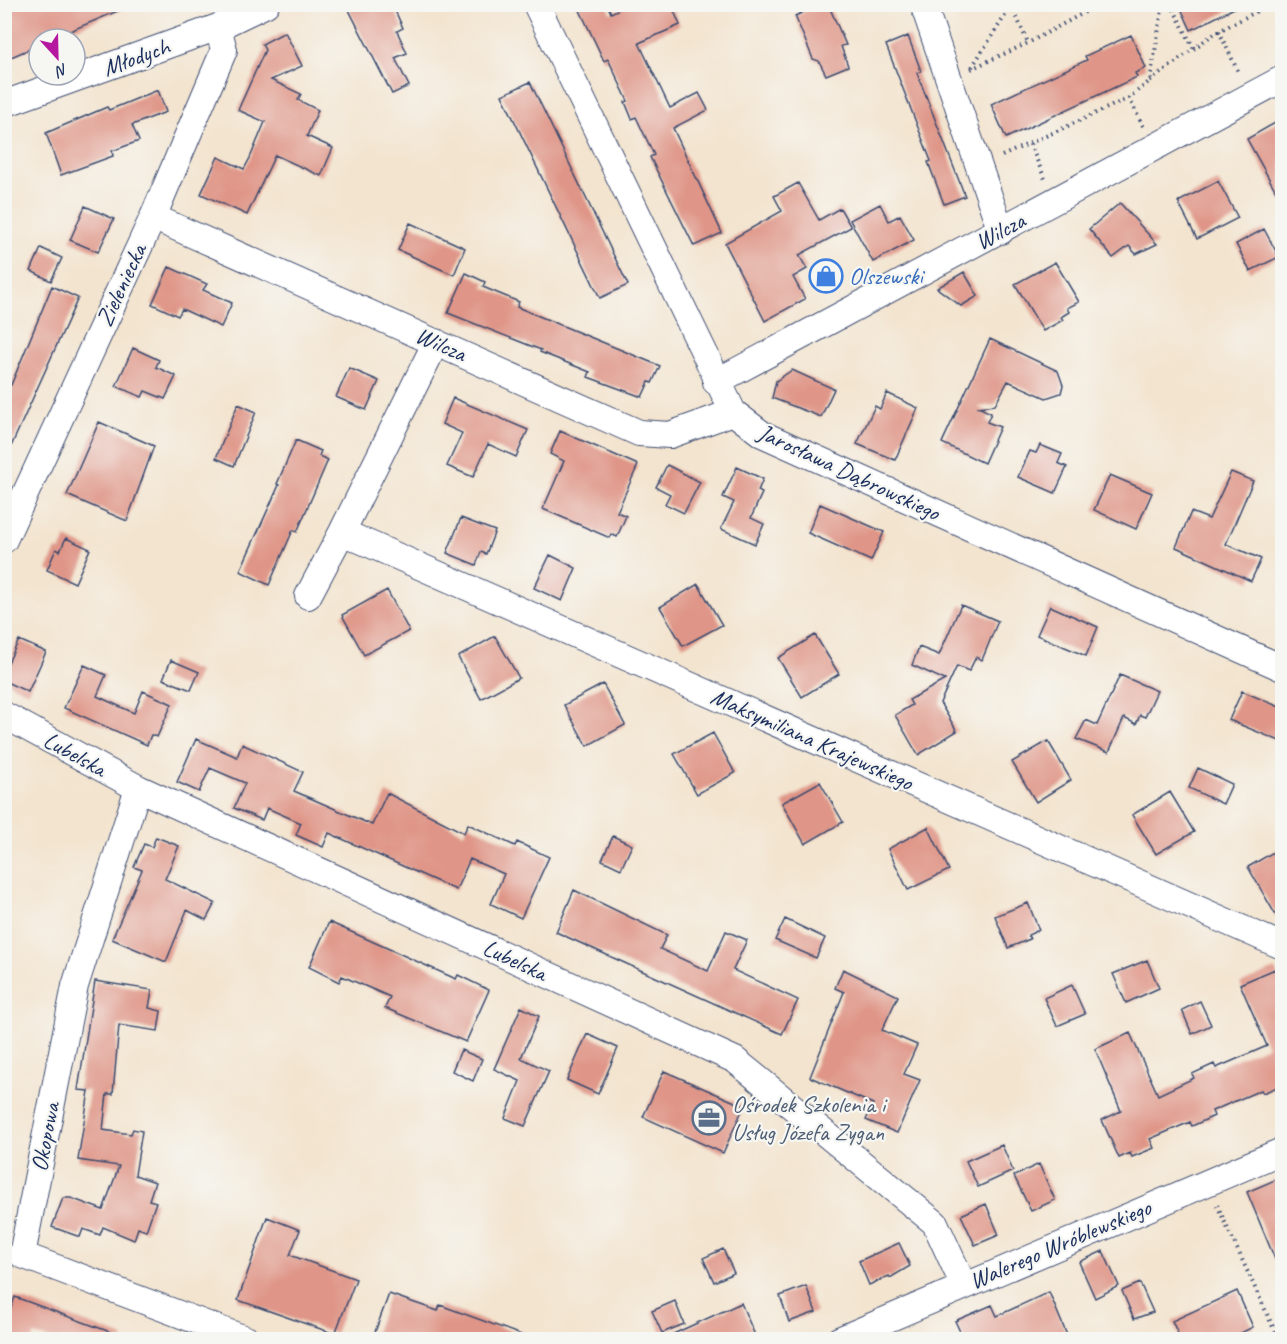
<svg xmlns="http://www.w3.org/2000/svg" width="1287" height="1344" font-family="Caveat,sans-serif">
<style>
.building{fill:#df9587}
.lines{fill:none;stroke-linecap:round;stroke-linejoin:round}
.minor-casing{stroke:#3b4a6f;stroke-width:28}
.path{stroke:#3b4a6f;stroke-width:4;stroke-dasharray:1.5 4.5;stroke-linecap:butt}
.minor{stroke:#fff;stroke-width:26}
.labels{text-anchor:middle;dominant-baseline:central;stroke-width:4.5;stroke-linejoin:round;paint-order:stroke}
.street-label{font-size:24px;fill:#1b2f5e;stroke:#f6f6f2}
.shop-label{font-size:24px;fill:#366cbe;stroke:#f6f6f2;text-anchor:start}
.service-label{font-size:24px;fill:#4e5e75;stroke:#f6f6f2;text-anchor:start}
</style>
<rect width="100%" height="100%" fill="#f6f6f2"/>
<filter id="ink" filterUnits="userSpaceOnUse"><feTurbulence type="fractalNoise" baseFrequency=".0167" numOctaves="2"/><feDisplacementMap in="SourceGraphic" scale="12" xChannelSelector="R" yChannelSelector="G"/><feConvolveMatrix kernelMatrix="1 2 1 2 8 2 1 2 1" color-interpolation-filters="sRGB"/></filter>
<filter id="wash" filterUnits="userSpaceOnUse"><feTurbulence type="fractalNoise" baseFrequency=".008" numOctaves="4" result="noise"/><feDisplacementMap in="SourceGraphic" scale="24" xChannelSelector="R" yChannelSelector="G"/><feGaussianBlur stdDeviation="1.35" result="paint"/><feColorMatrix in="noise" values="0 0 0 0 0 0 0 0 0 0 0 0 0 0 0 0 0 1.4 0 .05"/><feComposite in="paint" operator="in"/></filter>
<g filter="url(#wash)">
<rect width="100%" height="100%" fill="#f3e4cf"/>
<g id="blocks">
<path class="building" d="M4,4H131L132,5L51,39H39V45L4,60Z
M360,4H392L403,28L397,31L407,53L395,58L409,86L392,94L349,10Z
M577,4H607L611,13L629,4H671L680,25L639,43L670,108L699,93L708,110L673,128L722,233L694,246L650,157L654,155L636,117L632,119L625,102L628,101L608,59L604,61Z
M821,4H828L846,45L841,46L848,66L826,75L819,61L813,59L795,16Z
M1179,4H1242L1191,30Z
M285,32L302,66L271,80L301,94L298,100L318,110L307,136L333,148L321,176L275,155L247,215L201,194L218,157L244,169L250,158L265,122L238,110L265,50L262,44Z
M1131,35L1146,68L1135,73L1137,77L1006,138L991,104L1087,60L1085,56Z
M908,36L921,71L917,73L965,196L944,204L928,162L931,161L886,45Z
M530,82L628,285L600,298L502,95Z
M158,90L166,112L132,125L139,141L112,151L113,156L61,175L46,133L107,107L109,110Z
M1282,119V202L1247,139Z
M1218,181L1238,218L1197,239L1178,202Z
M798,183L819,220L840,208L851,227L799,255L807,269L793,277L805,299L765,321L725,243L782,211L774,196Z
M1120,203L1157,244L1136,254L1129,246L1113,258L1089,229Z
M880,204L889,221L900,215L914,240L873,262L850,220Z
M85,206L114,219L98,252L70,240Z
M410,223L465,248L454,275L398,250Z
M1264,229L1279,257L1250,271L1236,244Z
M41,248L62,258L51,281L31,271Z
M1055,262L1079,302L1067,308L1069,312L1061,317L1063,320L1043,331L1015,284Z
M169,267L207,284L203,290L232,303L221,327L182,309L178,316L152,304Z
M964,272L978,296L961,306L937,288Z
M466,273L485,282L483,287L519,302L517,307L660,366L652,383L649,382L642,397L588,377L590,372L540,352L541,350L448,313Z
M52,286L78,298L4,462V382L11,385Z
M990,339L1058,371L1063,385L1061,393L1046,398L1008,381L995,405L978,407L991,413L987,422L1000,427L984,463L942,443Z
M133,348L159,360L156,367L176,376L165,399L145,391L142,397L116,386Z
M349,368L379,381L366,410L336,397Z
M792,370L834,389L821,417L772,398L776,381Z
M887,393L918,408L895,460L857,444L875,406L880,409Z
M453,398L528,430L516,457L488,444L473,477L447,466L462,433L442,424Z
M238,404L256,412L234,466L216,458Z
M99,422L154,446L127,521L67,495Z
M560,431L638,465L617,512L626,516L617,537L611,534L610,538L543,509L564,461L550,454Z
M296,440L321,451L319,456L328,460L297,532L293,530L269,585L240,571L279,485L277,484Z
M1040,445L1062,454L1058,463L1067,467L1055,493L1018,477L1030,451L1036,453Z
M667,465L700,482L684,513L665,504L670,494L656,487Z
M737,467L763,479L758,491L762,493L751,518L764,524L755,544L721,529L734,502L723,497Z
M1231,472L1253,481L1226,544L1261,559L1251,581L1176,547L1191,512L1209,519Z
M1110,475L1152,493L1136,529L1094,510Z
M820,504L884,532L871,561L808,533Z
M461,518L495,531L486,554L481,552L476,565L447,553Z
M66,538L90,549L75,583L47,570L56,549L60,551Z
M550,555L576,568L562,601L534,588Z
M698,584L722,625L683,646L660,607Z
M387,590L409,631L364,655L342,615Z
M961,605L998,621L982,660L976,657L969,671L957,666L940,703L957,731L918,755L895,715L912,705L909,700L945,680L912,665L919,647L939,655Z
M1050,606L1098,627L1086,656L1037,635Z
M815,635L839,674L802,697L778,658Z
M495,636L519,678L481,699L458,657Z
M19,640L46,652L28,692L4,681V671Z
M171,660L199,672L191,690L163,679Z
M84,665L106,675L97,696L134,713L143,691L172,704L157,737L151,735L147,745L64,708Z
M1120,675L1157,691L1145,717L1140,715L1136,724L1124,718L1109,752L1076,739L1086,720L1097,725Z
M603,684L625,725L587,746L564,705Z
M1242,691L1282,708V742L1229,720Z
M713,733L735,773L697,794L674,754Z
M196,739L237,757L242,744L303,772L294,791L372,825L387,793L464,833L468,824L515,846L517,842L549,857L521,918L491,904L504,874L470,859L456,890L329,833L323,847L296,835L301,823L267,808L262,820L234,808L245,783L210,768L199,792L177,782Z
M1048,741L1071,780L1036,802L1012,762Z
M1198,768L1232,784L1223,804L1189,788Z
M820,782L843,822L805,844L782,803Z
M1170,792L1194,832L1156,854L1132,815Z
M928,827L949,870L908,890L888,849Z
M613,836L632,845L621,869L602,860Z
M156,837L179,846L165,879L215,903L206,920L187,910L166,962L112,939L142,870L134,867L144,844L152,847Z
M1282,847V926L1248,867Z
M574,890L667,935L660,949L708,971L726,931L747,940L733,970L798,1000L782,1034L556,932Z
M1028,903L1039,930L1028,935L1030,939L1008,948L995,916Z
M785,919L825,938L816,958L775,940Z
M329,922L456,979L458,975L489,990L466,1042L385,1008L390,997L342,976L339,982L309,967Z
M1147,960L1159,988L1126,1003L1113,974Z
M843,969L898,996L882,1030L917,1045L904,1074L920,1080L897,1133L866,1120L873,1104L810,1077L844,992L835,988Z
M1275,969L1282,987V1085L1263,1093L1261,1090L1212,1111L1214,1116L1192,1126L1190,1122L1150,1139L1154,1148L1132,1157L1130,1153L1119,1158L1102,1120L1121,1111L1095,1049L1130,1033L1158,1095L1194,1078L1192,1074L1214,1064L1216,1068L1267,1046L1240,984Z
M95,981L152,990L149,1008L161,1011L158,1031L119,1025L113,1094H107L103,1130L131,1134L133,1129L142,1131L135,1175L155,1182L149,1200L156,1202L146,1231L138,1228L134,1240L103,1227L100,1235L83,1229L80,1237L52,1227L63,1198H71L103,1210L119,1166L78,1160L89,1091L78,1090Z
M1072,985L1085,1014L1057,1026L1044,998Z
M1200,1001L1211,1025L1192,1034L1182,1010Z
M521,1007L539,1016L521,1058L549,1071L525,1126L505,1118L520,1081L494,1069Z
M587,1034L618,1048L598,1094L567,1080Z
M461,1050L482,1059L473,1081L452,1071Z
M664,1071L744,1106L723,1153L643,1117Z
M1002,1145L1013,1171L978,1187L966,1161Z
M1039,1164L1055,1200L1031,1211L1014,1176Z
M1282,1177V1276L1247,1192Z
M986,1204L999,1235L975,1245L961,1215Z
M267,1217L300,1230L290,1255L356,1279L335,1334L238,1300Z
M899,1243L910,1266L890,1278L889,1276L869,1285L859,1261Z
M723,1249L734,1273L714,1282L703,1258Z
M1103,1251L1119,1286L1095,1298L1079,1262Z
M1140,1283L1153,1312L1134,1319L1122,1291Z
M806,1286L816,1312L789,1322L780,1296Z
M1237,1291L1253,1327L1227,1340H1181L1172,1321Z
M1049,1292L1069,1340H964L955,1321L992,1305L997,1316Z
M389,1294L438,1311L440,1305L527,1337V1340H372Z
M15,1297L124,1337L123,1340H51L34,1335L33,1340H4V1326Z
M675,1301L684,1324L662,1333L652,1311Z
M741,1303L757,1340H660Z"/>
</g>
</g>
<g filter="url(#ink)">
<use href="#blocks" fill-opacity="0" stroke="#3b4a6f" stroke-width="1.5"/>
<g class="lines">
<g class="minor-casing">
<path id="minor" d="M536,4L733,412L762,434L1282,668
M923,4L1001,231
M4,104L218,27L266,4
M153,217L639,433L670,435L733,412
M436,342L342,532L1282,946
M716,382L1282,79
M4,540L153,217L224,50L218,27
M308,596L342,532
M4,715L138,788L735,1060L935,1223L963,1284
M138,788L75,986L22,1255L248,1340
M839,1340L1282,1151"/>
</g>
<path class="path" d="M1171,4L1194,49
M1012,6L1028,43
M1219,31L1239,74
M972,67L1012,5
M971,69L1028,43L1100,4
M1150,81L1215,33L1271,4
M1143,126L1129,98L1150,81L1163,4
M1030,144L1045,179
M1002,156L1129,98
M1217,1205L1279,1340"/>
<use href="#minor" class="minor"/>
</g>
</g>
<defs>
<g id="shop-ring" transform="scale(1.725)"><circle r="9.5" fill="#f6f6f2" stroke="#3f7fe0" stroke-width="1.5"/><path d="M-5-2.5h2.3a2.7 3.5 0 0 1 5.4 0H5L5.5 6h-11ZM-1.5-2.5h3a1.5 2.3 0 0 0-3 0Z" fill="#3f7fe0"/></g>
<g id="office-ring" transform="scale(1.725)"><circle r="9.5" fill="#f6f6f2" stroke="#5c6f8a" stroke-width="1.5"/><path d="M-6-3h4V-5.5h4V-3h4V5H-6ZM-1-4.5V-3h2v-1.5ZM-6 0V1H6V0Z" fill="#5c6f8a"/></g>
</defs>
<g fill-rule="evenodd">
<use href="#shop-ring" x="826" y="276"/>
<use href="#office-ring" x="709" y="1118"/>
</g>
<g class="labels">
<g class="street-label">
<text transform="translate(136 57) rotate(-20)">Młodych</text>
<text transform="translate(1000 231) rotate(-28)">Wilcza</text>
<text transform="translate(121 285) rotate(-65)">Zieleniecka</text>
<text transform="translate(441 344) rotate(24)">Wilcza</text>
<text transform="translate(849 472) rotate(25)">Jarosława Dąbrowskiego</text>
<text transform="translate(812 739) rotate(24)">Maksymiliana Krajewskiego</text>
<text transform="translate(75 754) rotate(29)">Lubelska</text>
<text transform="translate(515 960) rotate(25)">Lubelska</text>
<text transform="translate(45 1137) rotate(-79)">Okopowa</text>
<text transform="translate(1060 1244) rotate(-23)">Walerego Wróblewskiego</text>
</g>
<g class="shop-label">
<text x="849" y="276">Olszewski</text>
</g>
<g class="service-label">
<text x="732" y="1104">Ośrodek Szkolenia i<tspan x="732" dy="28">Usług Józefa Zygan</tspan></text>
</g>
</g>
<rect width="1287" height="1344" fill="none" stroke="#f6f6f2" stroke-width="24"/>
<g transform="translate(57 57) rotate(158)"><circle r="28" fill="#f6f6f2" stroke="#9ea6b7" stroke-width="1.5"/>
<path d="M0-4.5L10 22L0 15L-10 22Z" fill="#b5179e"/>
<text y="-9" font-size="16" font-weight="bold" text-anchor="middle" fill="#1b2f5e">N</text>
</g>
</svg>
